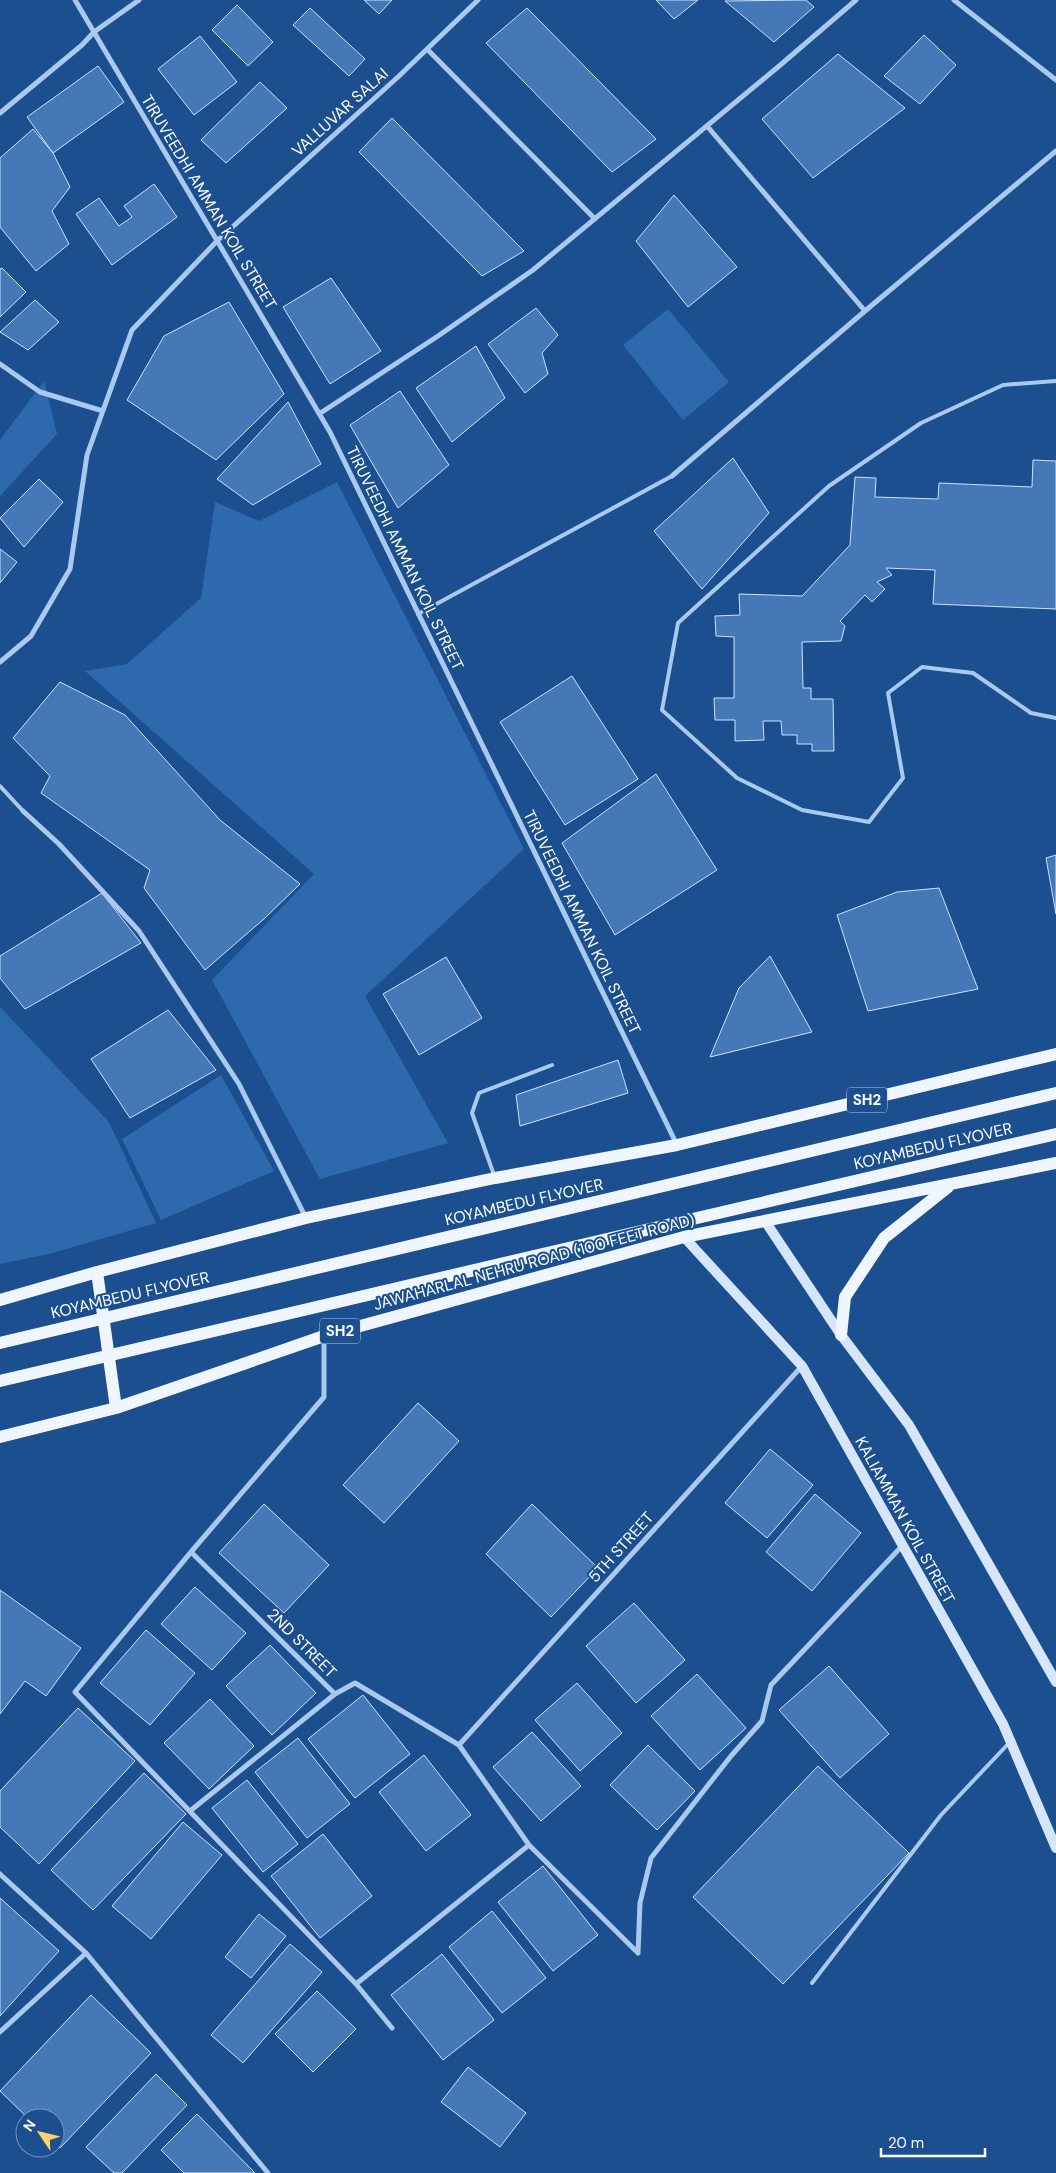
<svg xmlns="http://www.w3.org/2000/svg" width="1056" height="2173" font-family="'DM Sans',sans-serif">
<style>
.green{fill:#2e69ad}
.building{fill:#4478b7;stroke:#cfe3fa}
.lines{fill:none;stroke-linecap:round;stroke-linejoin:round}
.service{stroke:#a9c9ee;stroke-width:4}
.minor{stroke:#a9c9ee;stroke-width:5}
.secondary{stroke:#d6e6fa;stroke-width:10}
.primary{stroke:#f0f6ff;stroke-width:12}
.primary-bridge{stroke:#f0f6ff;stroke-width:12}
.labels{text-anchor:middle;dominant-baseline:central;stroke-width:4;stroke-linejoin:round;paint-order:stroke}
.shield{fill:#1b4f8f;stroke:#bbcadd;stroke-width:1}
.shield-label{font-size:15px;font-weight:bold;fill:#fff}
.street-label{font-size:16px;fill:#fff;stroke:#1b4f8f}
</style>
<rect width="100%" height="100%" fill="#1b4f8f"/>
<path class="green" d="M668,309L729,382L683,420L623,345Z
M44,381L57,434L0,496V440Z
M337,482L524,849L365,996L448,1143L320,1179L212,980L314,874L85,671L127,664L201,598L215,502L259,521Z
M0,1007L109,1122L156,1223L49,1254L0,1264Z
M221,1075L274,1171L161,1220L122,1139Z"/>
<path class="building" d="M364,0H392L379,14Z
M656,0H698L674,19Z
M806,0L814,7L774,42L725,1Z
M237,5L273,42L248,66L212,30Z
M310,8L365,59L349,76L293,25Z
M527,8L656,139L612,172L486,43Z
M924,35L956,65L920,104L884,76Z
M200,36L237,82L194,115L158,69Z
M838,54L905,108L813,178L762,119Z
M98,66L124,102L53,153L27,117Z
M260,82L287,108L226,163L201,140Z
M392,118L524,251L482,276L359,152Z
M33,129L53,153L70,187L52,211L69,244L36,271L0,227V158Z
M154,184L177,217L112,265L76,214L99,198L119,226L132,217L124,206Z
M674,195L737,267L688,307L636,241Z
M2,268L26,292L0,317V269Z
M331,278L381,351L330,384L283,307Z
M35,300L59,322L28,350L0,332Z
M229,302L284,394L216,460L127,400L164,336Z
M536,308L558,335L542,353L548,374L525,393L488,344Z
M476,346L505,398L452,442L416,388Z
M400,391L449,465L398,508L350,425Z
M288,402L321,464L253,505L217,479Z
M733,458L769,513L702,589L654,531Z
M1033,460L1056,461V609L933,604L935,570L886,568L892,575L877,582L885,589L872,602L865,595L840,621L845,626L841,641L802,642L803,688H811V699H833L834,751H812V744H797V735H782L781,721H763L764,740L735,741V720H715L714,698H734V637L716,636L715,616L740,615L739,594L802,596L850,545L855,477L876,478L875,497L938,499L939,483L1032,487Z
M39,479L63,502L24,547L0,518Z
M0,549L17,562L0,583Z
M572,676L638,779L565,825L500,722Z
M60,682L125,715L220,820L300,884L265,918L205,970L144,888L150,870L41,793L50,776L13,738Z
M656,774L717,870L615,935L562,843Z
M1056,855V914L1046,858Z
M939,888L978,989L868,1011L837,915L897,892Z
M102,893L141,943L25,1009L0,978V956Z
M770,956L812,1032L710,1057L739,988Z
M446,957L482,1018L419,1055L383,994Z
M168,1010L216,1070L130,1118L91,1059Z
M618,1060L628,1093L520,1126L516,1095Z
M418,1403L459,1441L384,1523L343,1485Z
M770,1449L813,1485L767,1538L725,1503Z
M815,1494L861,1533L812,1591L766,1552Z
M264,1504L329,1565L284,1613L219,1553Z
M532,1504L598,1568L551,1617L486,1554Z
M195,1587L246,1633L212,1670L161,1624Z
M0,1590L81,1648L46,1696L25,1681L0,1714Z
M634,1603L685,1660L636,1703L586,1646Z
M146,1630L195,1673L150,1725L100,1683Z
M270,1645L316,1693L272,1735L226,1686Z
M829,1666L889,1734L840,1778L779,1710Z
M697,1674L746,1728L700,1770L651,1716Z
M577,1683L622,1733L580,1771L535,1720Z
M363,1695L410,1754L355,1798L308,1739Z
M210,1699L254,1746L209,1789L164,1743Z
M78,1708L135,1761L39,1864L0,1827V1791Z
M532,1732L581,1786L541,1821L493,1767Z
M298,1738L350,1804L307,1838L255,1772Z
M648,1745L695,1791L657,1830L610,1785Z
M424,1755L471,1815L426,1851L379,1792Z
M818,1766L909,1853L783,1984L693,1897Z
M144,1773L186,1814L93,1910L51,1870Z
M247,1780L298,1844L263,1872L212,1808Z
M183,1822L222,1855L151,1939L112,1906Z
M323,1834L372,1896L320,1938L271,1876Z
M543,1866L598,1935L553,1971L498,1902Z
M0,1898L59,1951L0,2016Z
M492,1911L546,1978L502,2013L449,1947Z
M259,1914L286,1936L251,1978L225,1957Z
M290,1944L322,1972L243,2063L211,2035Z
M442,1954L494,2020L443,2060L391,1995Z
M317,1991L356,2029L313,2072L275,2034Z
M91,1995L151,2053L60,2148L55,2143V2118H28L0,2091Z
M468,2067L526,2113L500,2147L441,2102Z
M156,2074L187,2105L122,2173H114L86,2147Z
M197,2114L255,2173H184L161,2150Z"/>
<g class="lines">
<path class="service" d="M1056,381L1003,385L921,423L829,486L678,623L662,710L737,778L802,810L869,822L903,778L888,693L922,667L973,673L1031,713L1056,718
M418,614L672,476
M0,786L23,811
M494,1175L472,1113L479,1093L552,1065
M812,1983L941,1815L1009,1743"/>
<path class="minor" d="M75,0L330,432L677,1145
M954,0L1056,80
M427,49L595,219
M0,113L82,45L94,32L139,0
M707,126L865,311
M0,364L40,392L103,411
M319,414L438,336L533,270L778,67L856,0
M672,476L865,311L1056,151
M0,662L31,636L70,569L87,455L132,330L217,241L399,76L478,0
M23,811L59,844L139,931L239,1084L306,1218
M324,1337V1397L191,1552L75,1692L356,1984L392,2028
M191,1552L335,1694L355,1683L459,1745L529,1845L356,1984
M459,1745L802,1366
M190,1811L335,1694
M529,1845L638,1953
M0,1874L86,1953L268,2173
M638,1953L640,1903L651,1858L731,1756L762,1721L771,1685L902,1546
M0,2032L86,1953"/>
<path class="secondary" d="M765,1221L841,1335L909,1425L1056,1682
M684,1237L802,1366L1003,1724L1056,1848"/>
<path class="primary" d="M97,1272L116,1408
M0,1300L97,1272L306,1218L495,1178L677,1145L1056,1054
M841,1335L845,1297L884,1238L948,1187
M0,1437L116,1408L324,1336L684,1237L1056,1163"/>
<path class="primary-bridge" d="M0,1343L1056,1093
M0,1381L1056,1134"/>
</g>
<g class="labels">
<g class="shield">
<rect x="847" y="1087.5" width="40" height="25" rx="4"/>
<rect x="320" y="1318.5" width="40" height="25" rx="4"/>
</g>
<g class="shield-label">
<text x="867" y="1100">SH2</text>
<text x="340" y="1331">SH2</text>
</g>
<g class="street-label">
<text transform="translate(340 112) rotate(-42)">VALLUVAR SALAI</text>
<text transform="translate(209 202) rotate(59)">TIRUVEEDHI AMMAN KOIL STREET</text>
<text transform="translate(405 558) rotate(64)">TIRUVEEDHI AMMAN KOIL STREET</text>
<text transform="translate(582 922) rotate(64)">TIRUVEEDHI AMMAN KOIL STREET</text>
<text transform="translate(933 1146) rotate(-13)">KOYAMBEDU FLYOVER</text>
<text transform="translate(524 1202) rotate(-13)">KOYAMBEDU FLYOVER</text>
<text transform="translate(534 1262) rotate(-15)">JAWAHARLAL NEHRU ROAD (100 FEET ROAD)</text>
<text transform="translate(130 1295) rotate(-13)">KOYAMBEDU FLYOVER</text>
<text transform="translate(905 1520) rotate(61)">KALIAMMAN KOIL STREET</text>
<text transform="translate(621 1547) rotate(-48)">5TH STREET</text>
<text transform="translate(302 1643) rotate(45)">2ND STREET</text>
</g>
</g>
<g transform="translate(40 2133) rotate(305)"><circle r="24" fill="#1b4f8f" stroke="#7695bc"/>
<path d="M0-4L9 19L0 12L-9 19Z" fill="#ffd166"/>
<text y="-8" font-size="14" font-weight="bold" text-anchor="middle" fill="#ffffff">N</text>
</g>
<path d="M881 2148v8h104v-8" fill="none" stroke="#ffffff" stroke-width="2.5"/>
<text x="888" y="2148" font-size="15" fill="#ffffff" stroke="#1b4f8f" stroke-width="4" paint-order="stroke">20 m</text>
</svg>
